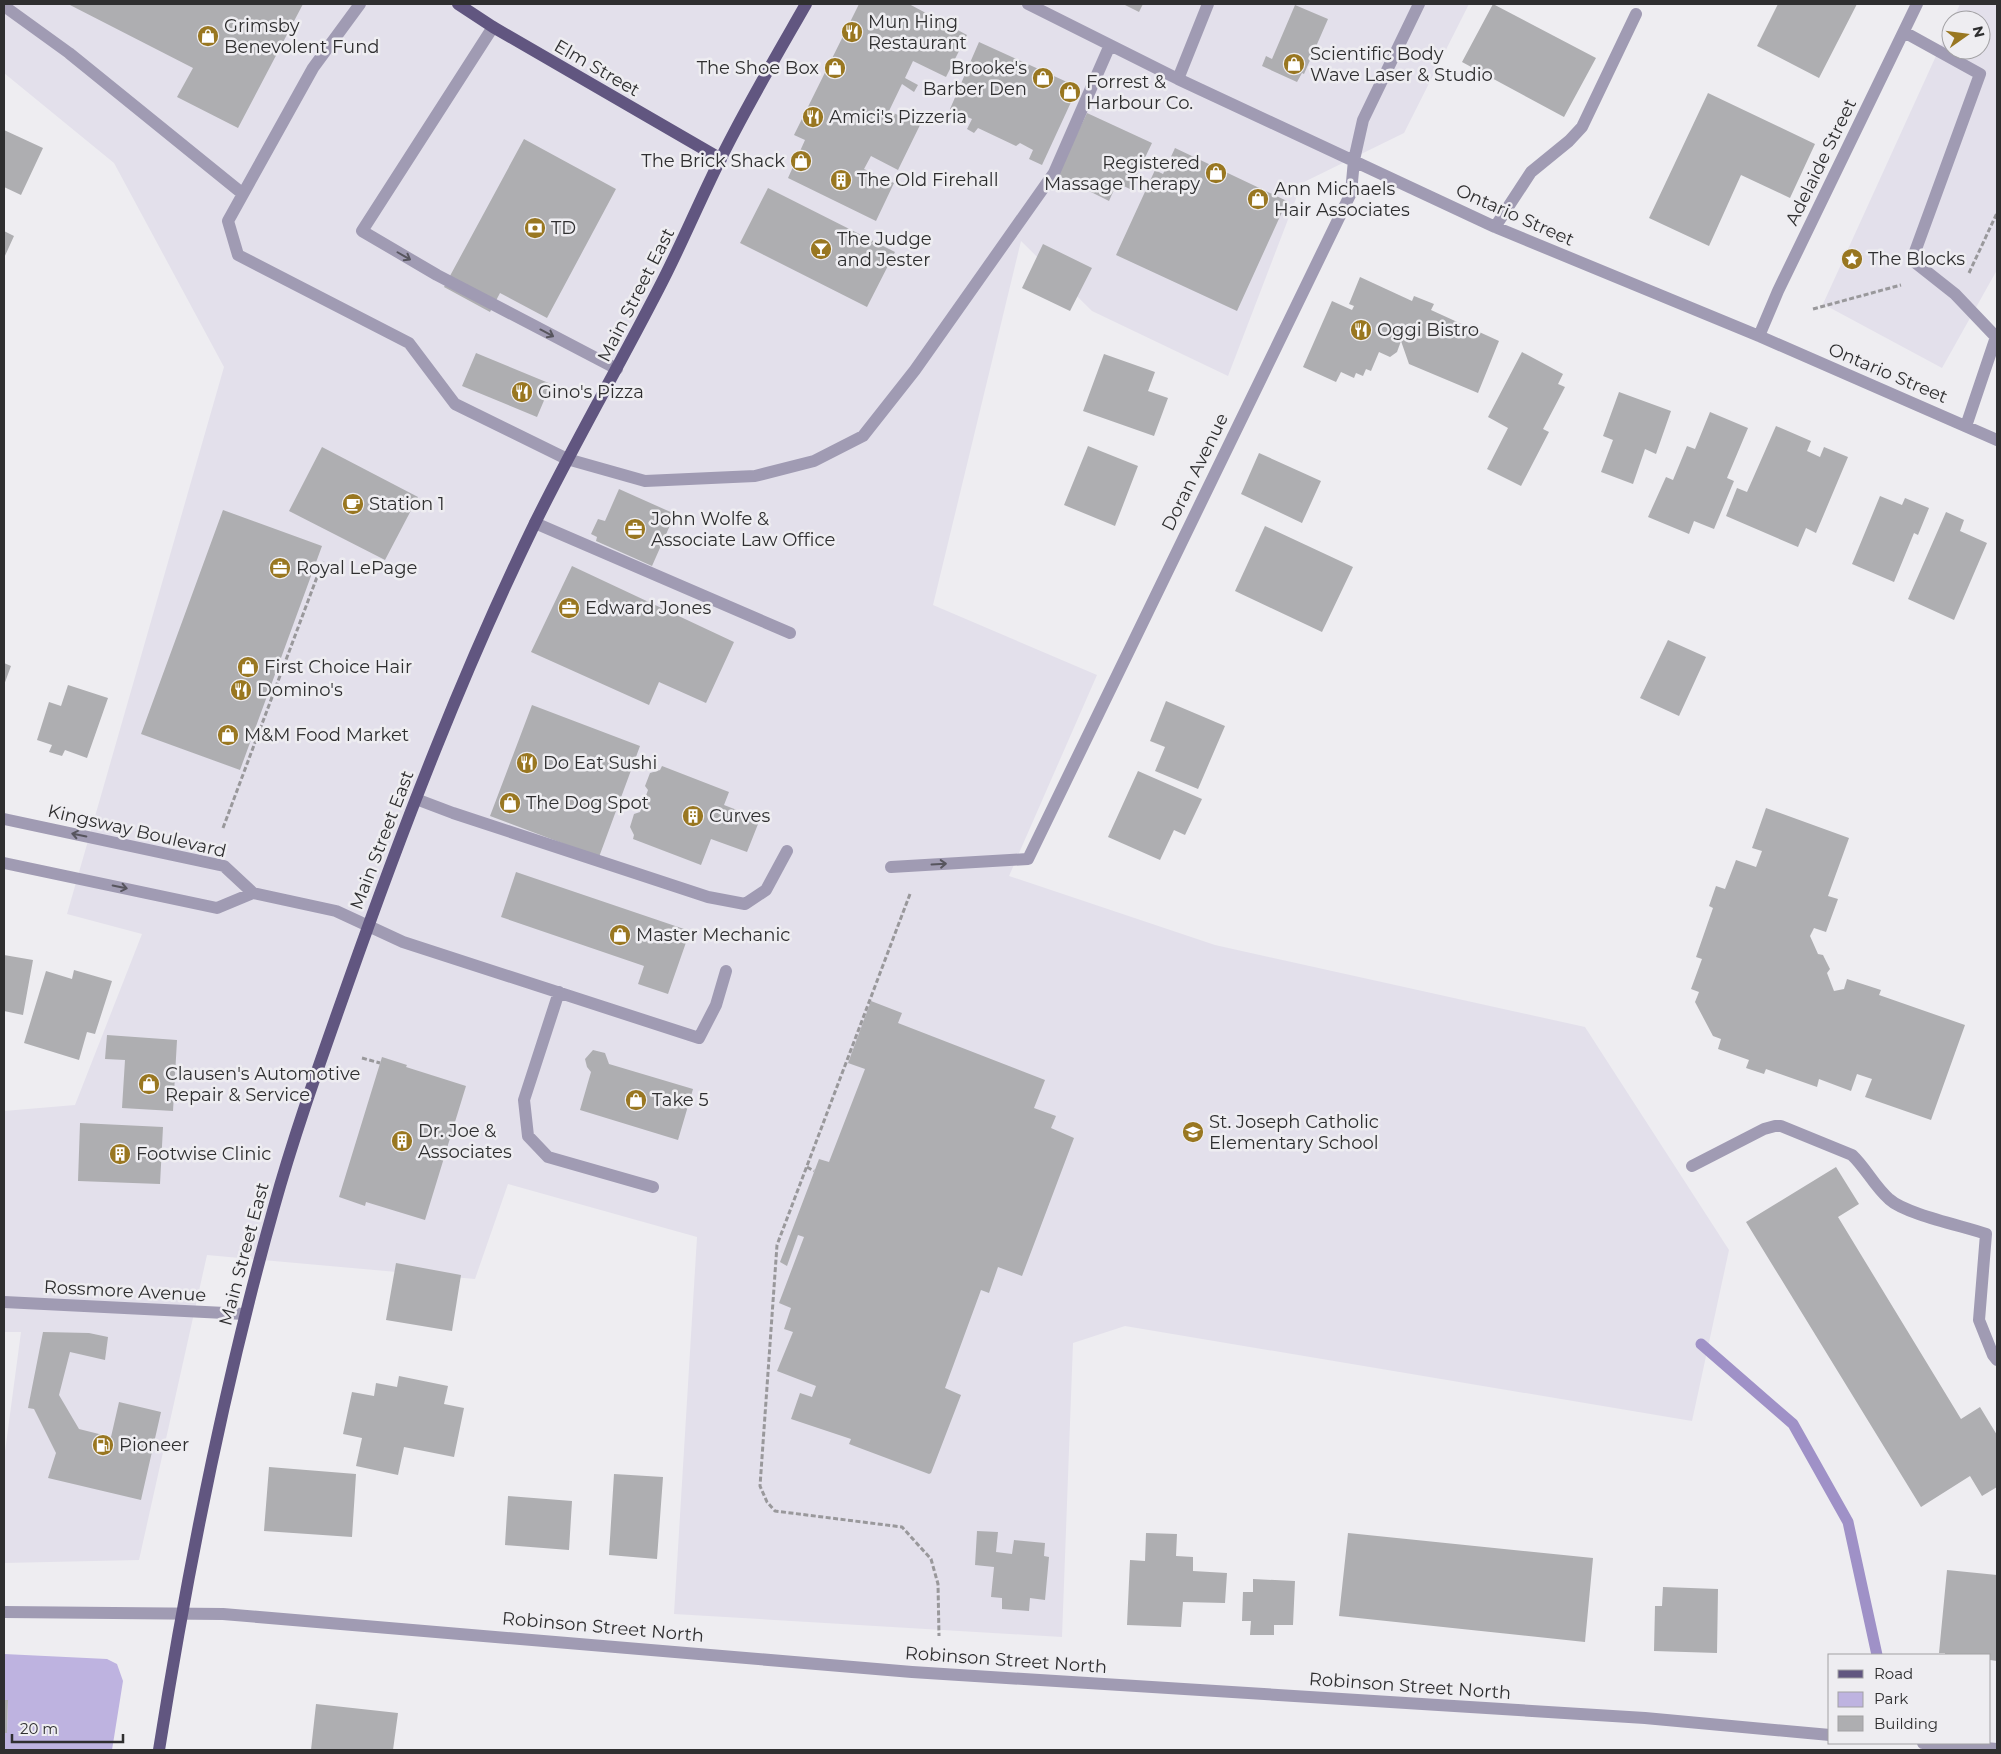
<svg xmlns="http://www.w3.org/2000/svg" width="2001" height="1754" font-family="Montserrat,sans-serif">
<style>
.built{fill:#e3e0eb}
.green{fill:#beb3e0}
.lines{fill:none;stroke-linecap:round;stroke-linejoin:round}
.stream{stroke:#9f91c7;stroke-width:11}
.building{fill:#aeaeb1}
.path{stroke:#99989b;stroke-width:3;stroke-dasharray:5 2.5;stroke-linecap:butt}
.minor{stroke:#a09bb3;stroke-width:12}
.major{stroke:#615680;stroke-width:12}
.oneway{stroke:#57555e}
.labels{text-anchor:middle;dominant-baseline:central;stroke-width:5;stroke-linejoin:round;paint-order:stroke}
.poi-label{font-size:18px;fill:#2f2f30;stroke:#eeedf1;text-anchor:start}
.street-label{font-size:18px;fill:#2f2f30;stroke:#eeedf1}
</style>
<rect width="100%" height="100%" fill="#eeedf1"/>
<path class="built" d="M4,4H1469L1404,133L1302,183L1228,376L1092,311L1021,241L933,605L1097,675L1009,876L1215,945L1585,1027L1729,1250L1692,1421L1125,1326L1073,1343L1062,1637L674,1614L697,1237L508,1184L475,1279L207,1255L139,1560L4,1563V1459L21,1332H4V1111L75,1105L142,934L67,914L224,367L114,163L4,73Z
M1960,4H1997V270L1942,368L1823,304L1951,23V50H1981V20H1953Z"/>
<path class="green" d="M4,1654L107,1659L117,1664L123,1681L112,1750H4V1733H7L8,1700H4Z"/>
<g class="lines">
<path class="stream" d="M1701,1344L1793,1424L1848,1522L1877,1655"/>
</g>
<path class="building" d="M68,4H303L238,128L177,97L193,68Z
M859,4H909L967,35L946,77L913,61L905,78L918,85L914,92L902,84L889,111L920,125L898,170L871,156L864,169L894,183L876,221L788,178L805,140L794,135Z
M1123,4H1143L1139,12Z
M1493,4L1596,58L1564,117L1462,62Z
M1778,4H1857L1819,78L1757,46Z
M1295,5L1328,19L1304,74L1302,73L1297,82L1262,66L1266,56L1272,59Z
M979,42L1078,87L1042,165L1029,159L1033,150L1020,143L1016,146L978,128L974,133L967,129L972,119L950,109Z
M1708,93L1815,144L1790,198L1741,175L1709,246L1649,218Z
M1087,113L1152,143L1130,189L1117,183L1109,201L1057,175Z
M4,130L43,148L21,195L4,187Z
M524,139L616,189L547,318L500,293L490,312L444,287Z
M1175,148L1287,201L1237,311L1116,255L1155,170L1163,174Z
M768,188L895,252L867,307L740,243Z
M4,231L14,236L4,258Z
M1043,244L1092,268L1070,311L1022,288Z
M1360,277L1412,301L1414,296L1434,304L1431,310L1499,341L1478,393L1409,364L1401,341L1397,352L1390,357L1379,352L1371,371L1366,369L1363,376L1356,373L1354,378L1341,372L1336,382L1303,367L1332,301L1352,310L1354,306L1349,304Z
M1522,352L1563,374L1558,384L1565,387L1543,429L1549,432L1521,486L1487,469L1508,428L1488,417Z
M476,353L551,384L537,417L462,386Z
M1104,354L1155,372L1148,391L1168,398L1154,436L1083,411Z
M1619,392L1671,411L1656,454L1645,449L1633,484L1601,472L1613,440L1603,436Z
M1710,412L1748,428L1727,478L1734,481L1714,529L1694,521L1689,534L1648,517L1666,477L1673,480L1687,446L1695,449Z
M1776,426L1811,441L1807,451L1820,457L1824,447L1848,457L1816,533L1806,528L1798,547L1726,516L1737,488L1747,492Z
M1088,446L1138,466L1115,526L1064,505Z
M322,447L418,497L385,560L289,511Z
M1259,453L1321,481L1302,523L1241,494Z
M619,489L675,514L652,566L596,541L597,537L591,534L598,519L605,521Z
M1880,496L1902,505L1905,498L1929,508L1918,535L1914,533L1894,582L1852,564Z
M223,510L322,546L240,770L141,734Z
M1946,512L1964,520L1960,531L1987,543L1954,620L1908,599Z
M1265,526L1353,567L1322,632L1235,591Z
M572,566L734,642L706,703L659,682L649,705L531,652Z
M1668,640L1706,657L1679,716L1640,698Z
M4,663L11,666L4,685Z
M68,685L108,698L87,758L65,750L62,756L49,752L52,745L37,740L49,702L61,706Z
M1166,701L1225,726L1198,789L1155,771L1165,747L1150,741Z
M532,705L640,746L599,857L490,816Z
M662,766L729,792L724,805L760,819L747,852L711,839L701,865L633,839L634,835L630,827L634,814L640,812L648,790L645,786L650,773L660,770Z
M1138,771L1202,799L1185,835L1174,830L1160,860L1108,837Z
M1766,808L1849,838L1828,896L1838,899L1826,932L1814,928L1810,936L1818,954L1823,955L1830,969L1827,973L1834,991L1844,989L1847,979L1881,990L1879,995L1965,1025L1931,1120L1865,1097L1872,1079L1857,1074L1851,1091L1819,1079L1817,1087L1766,1069L1764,1074L1746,1068L1749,1060L1718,1049L1721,1039L1713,1036L1695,1002L1699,992L1691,989L1702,959L1696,957L1713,908L1709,906L1716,886L1725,889L1736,860L1756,867L1762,851L1752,848Z
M516,872L690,931L668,994L638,984L644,966L501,917Z
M4,955L33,960L23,1015L4,1011Z
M74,970L112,981L95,1034L87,1032L79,1060L24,1043L46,971L72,979Z
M871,1001L902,1013L898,1023L1045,1080L1034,1108L1056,1116L1051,1128L1074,1138L1022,1276L998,1267L989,1293L981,1290L945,1388L961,1395L931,1473L929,1474L849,1444L851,1439L791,1419L800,1393L812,1397L816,1386L777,1371L793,1332L784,1329L791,1308L779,1303L804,1237L798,1235L787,1266L780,1262L819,1159L829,1162L865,1069L848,1063Z
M107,1035L177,1040L173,1111L122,1108L125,1060L105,1059Z
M593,1050L605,1053L609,1064L693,1089L678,1140L580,1110L591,1072L587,1067L585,1059Z
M382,1057L407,1065L406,1067L466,1086L425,1220L366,1202L365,1206L339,1197Z
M80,1123L163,1127L160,1184L78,1181Z
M1836,1167L1859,1204L1838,1217L1961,1419L1980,1407L1997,1435V1487L1982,1496L1970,1476L1921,1507L1746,1222Z
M396,1263L461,1275L452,1331L386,1320Z
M43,1332L89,1333L108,1337L105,1360L70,1352L59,1395L79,1429L111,1437L119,1402L161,1412L141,1500L48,1478L56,1453L34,1409L28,1408Z
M399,1376L448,1386L444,1404L464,1408L454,1457L404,1447L398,1475L356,1466L362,1438L343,1434L352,1392L374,1396L376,1383L397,1387Z
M269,1467L356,1474L352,1537L264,1531Z
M614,1474L663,1477L657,1559L609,1555Z
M508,1496L572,1501L569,1550L505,1545Z
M977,1531L998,1532L996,1552L1012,1554L1014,1540L1045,1543L1044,1556L1049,1557L1045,1600L1030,1598L1029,1611L1002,1609V1598L991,1597L994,1567L975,1565Z
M1146,1533L1177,1534L1176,1556L1193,1557V1571L1227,1573L1225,1603L1183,1602L1181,1627L1127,1625L1130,1560L1145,1561Z
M1348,1533L1593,1558L1585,1642L1339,1616Z
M1947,1570L1997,1575V1661L1990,1660V1655H1945V1653H1939Z
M1253,1579L1295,1581L1293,1625H1274V1635H1250L1251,1621H1242L1243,1592H1253Z
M1663,1587L1718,1589L1717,1653L1654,1651L1655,1606H1662Z
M4,1700H8L7,1733H4Z
M316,1704L398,1713L393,1750H311Z"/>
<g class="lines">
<path class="path" d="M1969,273L1997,213
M1813,309L1901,285
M223,828L323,561
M910,894L777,1245L760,1486L767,1502L775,1511L902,1527L931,1559L938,1584L939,1636
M362,1058L380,1063
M807,1167L814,1171"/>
<path class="minor" d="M360,4L313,68L228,221L238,255L409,343L455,404L567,459L645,481L755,476L814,461L863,436L915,370L1054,173L1110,45
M1028,4L1178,79L1495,227L1759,336L1997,440
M4,6L69,53L243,194
M493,27L362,231L437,275L617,369
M1904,32L1980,74L1912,260L1955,294L1996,337L1966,426
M1178,79L1208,4
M1495,227L1531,172L1569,141L1582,127L1636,14
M1759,336L1778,291L1917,4
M535,523L790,633
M416,799L453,813L708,897L745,904L766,890L787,851
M4,819L224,866L253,893L336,911L403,942L699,1038L716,1005L726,971
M4,863L217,908L253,893
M891,867L1028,859L1351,193L1354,160L1363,120L1419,4
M559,992L524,1100L528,1136L548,1157L653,1187
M1692,1166L1764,1129L1775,1126H1781L1852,1155C1866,1168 1874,1186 1889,1199C1905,1214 1963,1226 1986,1234L1979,1320L1993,1355L1997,1360
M4,1302L245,1314
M4,1612L223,1614L912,1672L1645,1718L1830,1735
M1923,1743L1997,1749"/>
<path class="major" d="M458,4L493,27L721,159
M159,1750C188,1567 224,1385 274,1207C295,1131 322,1057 348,983C403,827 463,671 536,521C575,442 619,366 659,288C682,244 701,197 724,152C749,102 778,53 806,4"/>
</g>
<defs><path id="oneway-shaft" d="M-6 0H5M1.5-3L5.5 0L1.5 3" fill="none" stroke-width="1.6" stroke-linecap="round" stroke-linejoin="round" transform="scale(1.25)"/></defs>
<g class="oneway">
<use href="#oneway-shaft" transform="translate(404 256) rotate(30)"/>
<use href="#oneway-shaft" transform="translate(547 333) rotate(28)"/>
<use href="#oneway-shaft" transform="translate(79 835) rotate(-168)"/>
<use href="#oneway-shaft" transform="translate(939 864) rotate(-3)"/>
<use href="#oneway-shaft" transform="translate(120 887) rotate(12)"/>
</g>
<defs>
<g id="restaurant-disc" transform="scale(1.125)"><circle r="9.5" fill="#997721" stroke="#eeedf1"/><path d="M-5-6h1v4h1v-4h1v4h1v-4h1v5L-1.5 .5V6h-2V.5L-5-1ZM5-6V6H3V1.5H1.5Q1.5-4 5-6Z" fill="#fff"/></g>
<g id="shop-disc" transform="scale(1.125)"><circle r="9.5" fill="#997721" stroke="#eeedf1"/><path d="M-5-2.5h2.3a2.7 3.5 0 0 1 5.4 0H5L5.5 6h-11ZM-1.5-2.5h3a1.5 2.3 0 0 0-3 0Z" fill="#fff"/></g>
<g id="building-disc" transform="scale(1.125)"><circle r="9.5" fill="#997721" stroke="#eeedf1"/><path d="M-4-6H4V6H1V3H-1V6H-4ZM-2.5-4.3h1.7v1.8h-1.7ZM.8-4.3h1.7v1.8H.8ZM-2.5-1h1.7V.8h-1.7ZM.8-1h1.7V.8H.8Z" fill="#fff"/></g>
<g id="bank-disc" transform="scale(1.125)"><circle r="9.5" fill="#997721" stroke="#eeedf1"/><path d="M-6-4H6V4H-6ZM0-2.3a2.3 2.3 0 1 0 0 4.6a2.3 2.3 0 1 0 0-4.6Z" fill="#fff"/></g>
<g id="bar-disc" transform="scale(1.125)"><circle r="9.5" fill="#997721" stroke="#eeedf1"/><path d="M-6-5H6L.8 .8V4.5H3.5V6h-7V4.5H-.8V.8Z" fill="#fff"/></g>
<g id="sight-disc" transform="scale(1.125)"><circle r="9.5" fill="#997721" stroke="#eeedf1"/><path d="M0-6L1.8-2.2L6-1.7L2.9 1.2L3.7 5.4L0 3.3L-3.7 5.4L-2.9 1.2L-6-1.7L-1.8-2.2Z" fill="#fff"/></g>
<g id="cafe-disc" transform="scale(1.125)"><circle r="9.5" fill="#997721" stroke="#eeedf1"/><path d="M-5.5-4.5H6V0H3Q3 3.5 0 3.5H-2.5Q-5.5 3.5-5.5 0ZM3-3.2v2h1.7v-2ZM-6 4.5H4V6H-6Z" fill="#fff"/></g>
<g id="office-disc" transform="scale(1.125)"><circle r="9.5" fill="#997721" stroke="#eeedf1"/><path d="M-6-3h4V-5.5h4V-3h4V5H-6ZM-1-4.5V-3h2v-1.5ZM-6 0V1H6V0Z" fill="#fff"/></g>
<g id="school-disc" transform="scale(1.125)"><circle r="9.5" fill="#997721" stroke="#eeedf1"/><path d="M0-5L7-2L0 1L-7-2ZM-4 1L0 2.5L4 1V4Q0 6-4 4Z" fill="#fff"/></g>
<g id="fuel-disc" transform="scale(1.125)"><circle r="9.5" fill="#997721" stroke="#eeedf1"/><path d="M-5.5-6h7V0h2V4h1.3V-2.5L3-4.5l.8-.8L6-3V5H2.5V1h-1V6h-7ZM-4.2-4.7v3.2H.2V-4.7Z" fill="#fff"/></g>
</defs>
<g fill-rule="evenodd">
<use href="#restaurant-disc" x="852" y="32"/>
<use href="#shop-disc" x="208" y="36"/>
<use href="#shop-disc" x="1294" y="64"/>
<use href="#shop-disc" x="835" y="68"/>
<use href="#shop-disc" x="1043" y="78"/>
<use href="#shop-disc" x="1070" y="92"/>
<use href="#restaurant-disc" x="813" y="117"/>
<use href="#shop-disc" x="801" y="161"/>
<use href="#shop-disc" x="1216" y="173"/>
<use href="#building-disc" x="841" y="180"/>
<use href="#shop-disc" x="1258" y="199"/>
<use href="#bank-disc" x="535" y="228"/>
<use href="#bar-disc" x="821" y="249"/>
<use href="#sight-disc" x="1852" y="259"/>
<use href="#restaurant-disc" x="1361" y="330"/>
<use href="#restaurant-disc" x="522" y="392"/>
<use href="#cafe-disc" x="353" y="504"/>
<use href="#office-disc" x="635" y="529"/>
<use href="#office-disc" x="280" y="568"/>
<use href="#office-disc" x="569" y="608"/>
<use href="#shop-disc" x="248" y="667"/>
<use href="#restaurant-disc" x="241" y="690"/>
<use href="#shop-disc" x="228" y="735"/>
<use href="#restaurant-disc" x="527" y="763"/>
<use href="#shop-disc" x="510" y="803"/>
<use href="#building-disc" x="693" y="816"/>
<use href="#shop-disc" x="620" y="935"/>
<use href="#shop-disc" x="149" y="1084"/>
<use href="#shop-disc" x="636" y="1100"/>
<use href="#school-disc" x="1193" y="1132"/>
<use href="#building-disc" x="402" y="1141"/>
<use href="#building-disc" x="120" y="1154"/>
<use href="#fuel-disc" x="103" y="1445"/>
</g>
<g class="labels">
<g class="poi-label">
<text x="868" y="22">Mun Hing<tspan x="868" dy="21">Restaurant</tspan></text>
<text x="224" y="26">Grimsby<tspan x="224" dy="21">Benevolent Fund</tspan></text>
<text x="1310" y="54">Scientific Body<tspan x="1310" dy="21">Wave Laser &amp; Studio</tspan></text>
<text x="819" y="68" text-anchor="end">The Shoe Box</text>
<text x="1027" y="68" text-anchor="end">Brooke's<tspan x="1027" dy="21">Barber Den</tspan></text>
<text x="1086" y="82">Forrest &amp;<tspan x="1086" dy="21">Harbour Co.</tspan></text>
<text x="829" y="117">Amici's Pizzeria</text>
<text x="785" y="161" text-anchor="end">The Brick Shack</text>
<text x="1200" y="163" text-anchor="end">Registered<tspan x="1200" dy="21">Massage Therapy</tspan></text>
<text x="857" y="180">The Old Firehall</text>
<text x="1274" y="189">Ann Michaels<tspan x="1274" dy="21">Hair Associates</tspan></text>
<text x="551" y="228">TD</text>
<text x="837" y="239">The Judge<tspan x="837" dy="21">and Jester</tspan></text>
<text x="1868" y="259">The Blocks</text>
<text x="1377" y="330">Oggi Bistro</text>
<text x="538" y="392">Gino's Pizza</text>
<text x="369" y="504">Station 1</text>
<text x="651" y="519">John Wolfe &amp;<tspan x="651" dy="21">Associate Law Office</tspan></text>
<text x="296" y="568">Royal LePage</text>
<text x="585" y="608">Edward Jones</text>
<text x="264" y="667">First Choice Hair</text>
<text x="257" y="690">Domino's</text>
<text x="244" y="735">M&amp;M Food Market</text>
<text x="543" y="763">Do Eat Sushi</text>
<text x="526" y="803">The Dog Spot</text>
<text x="709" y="816">Curves</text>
<text x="636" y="935">Master Mechanic</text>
<text x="165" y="1074">Clausen's Automotive<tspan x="165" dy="21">Repair &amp; Service</tspan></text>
<text x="652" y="1100">Take 5</text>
<text x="1209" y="1122">St. Joseph Catholic<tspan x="1209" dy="21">Elementary School</tspan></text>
<text x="418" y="1131">Dr. Joe &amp;<tspan x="418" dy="21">Associates</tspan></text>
<text x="136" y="1154">Footwise Clinic</text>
<text x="119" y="1445">Pioneer</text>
</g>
<g class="street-label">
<text transform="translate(597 68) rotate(30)">Elm Street</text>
<text transform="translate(1821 162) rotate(-64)">Adelaide Street</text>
<text transform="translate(1515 215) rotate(24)">Ontario Street</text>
<text transform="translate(636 295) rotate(-63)">Main Street East</text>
<text transform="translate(1888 373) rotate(23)">Ontario Street</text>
<text transform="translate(1195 472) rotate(-64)">Doran Avenue</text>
<text transform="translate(137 831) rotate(13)">Kingsway Boulevard</text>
<text transform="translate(382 840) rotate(-69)">Main Street East</text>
<text transform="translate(244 1254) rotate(-75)">Main Street East</text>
<text transform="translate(125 1291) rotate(3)">Rossmore Avenue</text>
<text transform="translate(603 1627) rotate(5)">Robinson Street North</text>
<text transform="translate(1006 1660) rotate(4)">Robinson Street North</text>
<text transform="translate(1410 1686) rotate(4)">Robinson Street North</text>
</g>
</g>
<rect width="2001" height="1754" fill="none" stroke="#2f2f30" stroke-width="10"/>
<rect x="1828" y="1654" width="162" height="90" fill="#eeedf1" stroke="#a2a1a4"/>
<rect x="1838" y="1670" width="25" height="8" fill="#615680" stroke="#a2a1a4"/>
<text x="1874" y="1679" font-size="15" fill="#2f2f30">Road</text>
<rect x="1838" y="1692" width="25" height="15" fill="#beb3e0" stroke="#a2a1a4"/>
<text x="1874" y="1704" font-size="15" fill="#2f2f30">Park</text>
<rect x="1838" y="1716" width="25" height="15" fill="#aeaeb1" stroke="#a2a1a4"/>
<text x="1874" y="1729" font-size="15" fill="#2f2f30">Building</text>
<g transform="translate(1966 35) rotate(76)"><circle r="24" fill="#eeedf1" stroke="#a2a1a4"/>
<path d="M0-4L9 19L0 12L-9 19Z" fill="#997721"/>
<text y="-8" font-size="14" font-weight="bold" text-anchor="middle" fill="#2f2f30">N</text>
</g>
<path d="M12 1734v8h111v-8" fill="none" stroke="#2f2f30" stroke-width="2.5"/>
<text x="20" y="1734" font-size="15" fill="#2f2f30" stroke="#eeedf1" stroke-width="4" paint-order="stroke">20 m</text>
</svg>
